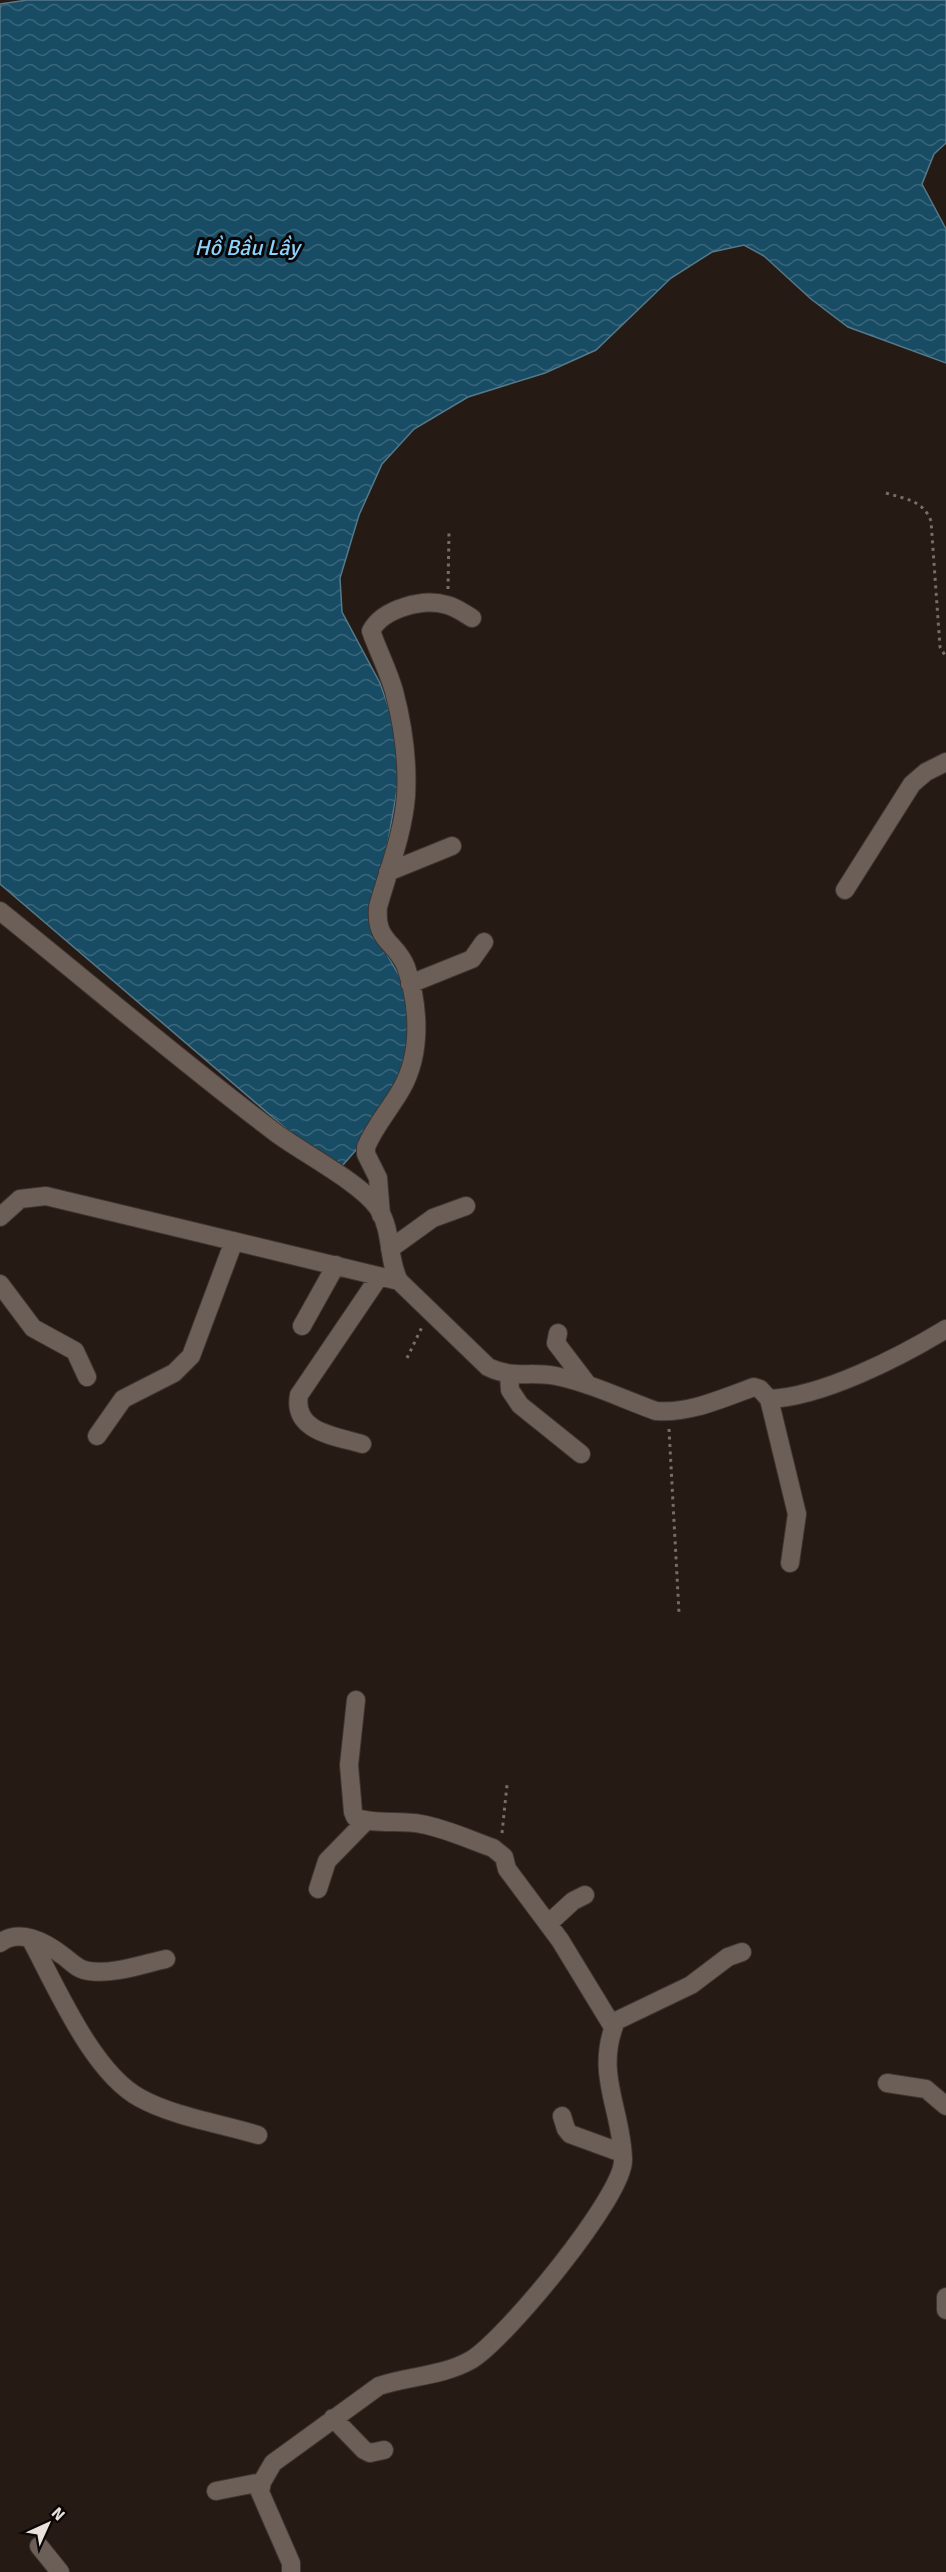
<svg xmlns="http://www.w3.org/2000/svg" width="946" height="2572" font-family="Signika,sans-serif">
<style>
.water{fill:url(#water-waves);stroke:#567989;stroke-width:1.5}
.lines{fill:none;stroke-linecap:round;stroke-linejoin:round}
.minor-casing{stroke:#3e3532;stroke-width:20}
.path{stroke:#776e68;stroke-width:3;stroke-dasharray:3 4.5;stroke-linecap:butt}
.minor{stroke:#6c5f57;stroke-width:18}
.labels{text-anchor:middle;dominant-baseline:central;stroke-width:6;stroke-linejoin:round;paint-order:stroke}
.water-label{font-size:22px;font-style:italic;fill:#8ad3fc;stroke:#0b0605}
</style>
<defs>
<pattern id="water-waves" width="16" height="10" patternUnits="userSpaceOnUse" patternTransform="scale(1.5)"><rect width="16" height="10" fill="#184c65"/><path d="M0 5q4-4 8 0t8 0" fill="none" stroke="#3a667a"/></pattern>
</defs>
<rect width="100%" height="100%" fill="#251a14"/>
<path class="water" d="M27,0H946V143L934,154L922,184L946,229V363L848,327L811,299L764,256L744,245L712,252L671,278L596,350L545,373L468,397L414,429L382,464L359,515L340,578L342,612L380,683L393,720L399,779L380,887L385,951L405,986L410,1062L363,1142L342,1166L304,1144L0,884V4Z"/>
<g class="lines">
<g class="minor-casing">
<path id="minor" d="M388,872L452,846
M845,890L912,784L926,772L946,762
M0,911C92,985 182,1062 276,1133C303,1153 361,1183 378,1208C393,1231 387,1258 399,1281L488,1367C512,1379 531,1371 556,1376C590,1383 623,1399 656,1411C689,1414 723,1398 754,1387L760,1389L769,1399C822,1397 900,1357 946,1329
M410,984L472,959L484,942
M381,1215L378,1178L366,1154V1147C375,1125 391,1108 402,1088C422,1052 419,1005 406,967C396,941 375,943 378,907C388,871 403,834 406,796C408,761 403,725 394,691C388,670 378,651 371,631C383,608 424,598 447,605C456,607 465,614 472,618
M0,1217L20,1199L46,1196L399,1281
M390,1249L433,1218L466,1206
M0,1284L33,1328L75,1351L87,1377
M302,1326L336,1265
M558,1333L556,1343L588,1385
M509,1374L510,1390L520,1405L581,1454
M769,1399L797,1514L790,1563
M97,1436L123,1399L174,1373L191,1356L234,1241
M362,1444C336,1436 292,1432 299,1395L379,1277
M356,1700L349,1765L353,1812L355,1817C372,1825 401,1820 421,1824C445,1828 470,1840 493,1848L504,1857L507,1869L560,1940L613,2027
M318,1889L327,1861L365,1822
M549,1923L573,1901L585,1895
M30,1938C56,1986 92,2072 140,2098C172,2116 222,2124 258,2135
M0,1943C19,1928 45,1942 62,1955C71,1961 77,1970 89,1971C113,1975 143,1964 166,1959
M887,2083L926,2089L946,2106
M562,2116L566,2129L570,2134L622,2153
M946,2297V2310
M333,2418L364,2450L370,2453L384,2450
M216,2491L262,2482
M39,2546L60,2572
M291,2572V2563L260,2492L262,2482L273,2463L379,2386C409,2376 443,2376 471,2360C504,2341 624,2196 623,2160C622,2109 594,2074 616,2021L691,1985L728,1957L742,1952"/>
</g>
<path class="path" d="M886,493C905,499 923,500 931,521L940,647L946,657
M448,589L449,533
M407,1358L422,1327
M669,1429L679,1613
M502,1833L507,1785"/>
<use href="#minor" class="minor"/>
</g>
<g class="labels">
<g class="water-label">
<text x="247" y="247">Hồ Bầu Lầy</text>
</g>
</g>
<g transform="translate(48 2524) rotate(45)" stroke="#0b0605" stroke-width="4.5" paint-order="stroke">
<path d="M0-4.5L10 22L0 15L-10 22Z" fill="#e8e1dc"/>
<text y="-9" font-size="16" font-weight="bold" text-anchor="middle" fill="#e8e1dc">N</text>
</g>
</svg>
